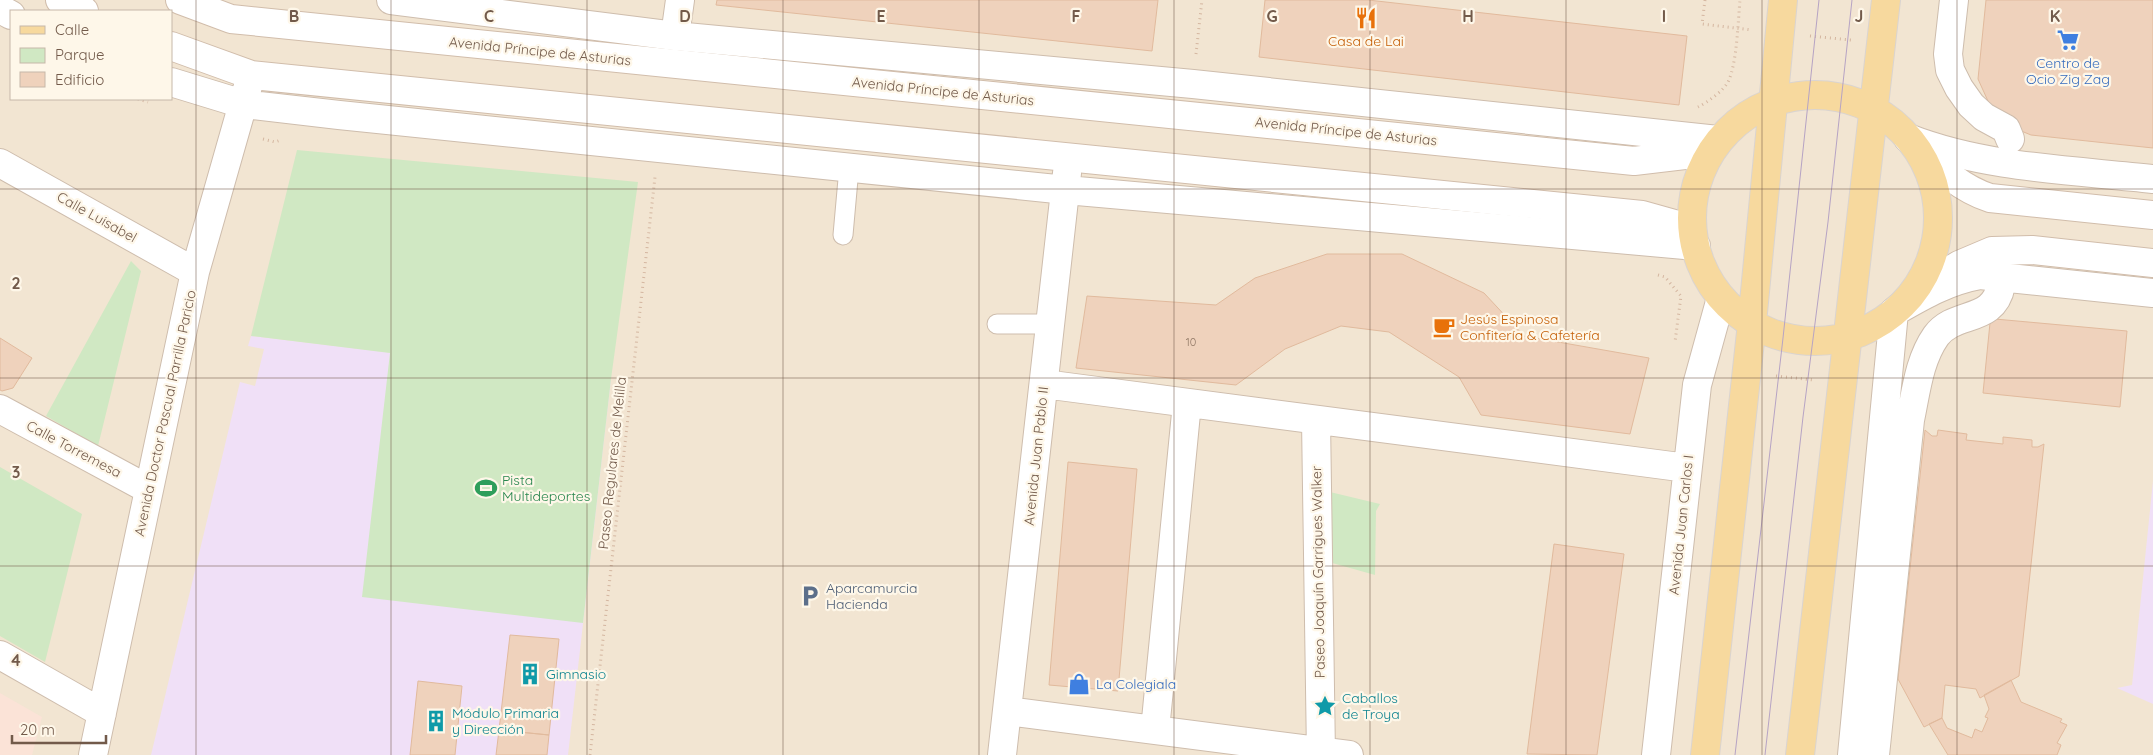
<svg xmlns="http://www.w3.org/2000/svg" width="2153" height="755" font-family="Quicksand,sans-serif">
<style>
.residential{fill:#f2e5d2;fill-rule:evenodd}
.commercial{fill:#fbe3d7}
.education{fill:#f0e0f7}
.green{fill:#d0e8c3}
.building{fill:#efd2bc;stroke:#e1ba9d}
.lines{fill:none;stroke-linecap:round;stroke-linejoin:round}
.lane-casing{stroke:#cebdad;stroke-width:21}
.street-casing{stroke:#cebdad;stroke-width:30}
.secondary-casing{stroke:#d1bdab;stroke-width:30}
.primary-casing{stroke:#dad4d0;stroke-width:30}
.path{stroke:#d4b6a0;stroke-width:3;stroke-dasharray:1 4;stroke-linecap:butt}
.lane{stroke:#fff;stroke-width:19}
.street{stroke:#fff;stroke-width:28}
.secondary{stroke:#fff;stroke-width:28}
.primary{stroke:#f7d99e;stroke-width:28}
.tram{stroke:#b6a3c4;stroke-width:1}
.grid{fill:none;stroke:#725a4a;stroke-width:1;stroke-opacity:0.55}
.labels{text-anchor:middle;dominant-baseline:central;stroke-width:4.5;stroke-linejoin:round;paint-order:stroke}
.number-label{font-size:11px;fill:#917866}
.food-label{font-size:14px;fill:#c56008;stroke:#fef7e9}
.street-label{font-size:14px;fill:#725a4a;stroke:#fef7e9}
.shop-label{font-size:14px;fill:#366cbe;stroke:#fef7e9}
.leisure-label{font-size:14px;fill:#27864d;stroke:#fef7e9;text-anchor:start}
.service-label{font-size:14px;fill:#4e5e75;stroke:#fef7e9;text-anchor:start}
.culture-label{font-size:14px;fill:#0d838f;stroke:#fef7e9;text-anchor:start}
.grid-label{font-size:16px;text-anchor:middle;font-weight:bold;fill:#725a4a;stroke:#fef7e9;stroke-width:4.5;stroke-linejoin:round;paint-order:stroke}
</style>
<rect width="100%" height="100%" fill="#fbf3e3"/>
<path class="residential" d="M0,0H2153V755H0ZM11,11H171V99H11Z"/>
<path class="commercial" d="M0,693L42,717L32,755H0Z"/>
<path class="education" d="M251,336L611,379L568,755H151L240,382L255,386L264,349L248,346Z
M2153,481V704L2117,688L2132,685Z"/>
<path class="green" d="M297,150L638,182L611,379L583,623L362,597L390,353L251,336Z
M131,261L141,271L98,446L46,416Z
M0,467L82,514L45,662L0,636Z
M1330,492L1380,504L1376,511L1375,575L1318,559Z"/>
<path class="building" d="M717,0H1158L1152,51L716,5Z
M1265,0H1368L1687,36L1679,105L1259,57Z
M1986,0H2153V148L2031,135L1997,121L1978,79Z
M1327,254H1402L1484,293L1524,336L1649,358L1630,434L1481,415L1459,377L1389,332L1341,326L1285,349L1236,385L1076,368L1087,296L1216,305L1255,278Z
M1995,319L2127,331L2120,407L1983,393L1990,323Z
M0,338L32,358L13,388L2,391L0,390Z
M1925,430L1932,436H1937L1938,430L1967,434L1966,440L2003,444V437L2032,440V447H2038L2044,444L2019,676L1980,698L1976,689L1945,685L1942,718L1924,727L1898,679Z
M1068,462L1137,469L1118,691L1049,685Z
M1554,544L1624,554L1597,755L1527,754Z
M510,635L559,639L549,735L499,730Z
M2011,680L2021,702L2062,719L2060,722L2067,725L2057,743L2061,745L2057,755H1948L1929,724L1942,718L1947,728L1972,738L1975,729L1982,732L1988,718L1985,717L1989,709L1984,695Z
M418,681L462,686L455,755H410Z
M499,730L549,735L547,755H496Z"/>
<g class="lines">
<g class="lane-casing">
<path id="lane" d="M843,235L849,168
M997,324H1050"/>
</g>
<g class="street-casing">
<path id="street" d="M391,0L675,36L1193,84L1718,140
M1954,0L1948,54L1950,70L1959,88L1971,105L1984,117L2006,129L2010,139
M0,9L11,15
M675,36L680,0
M171,82L243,104L339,115L1066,190L1696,246
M1908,138C1985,168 2071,170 2153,179
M0,163L195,272
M1044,384L1687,468
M0,409L148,489
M1316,420L1321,755
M0,655L102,713
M1007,711L1349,755
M1155,730L1187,403
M93,755L195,272L248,86
M1002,755L1067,173
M1656,755L1697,385L1721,298
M1852,755L1894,312C1922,296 1947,281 1980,275L2153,293
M1875,755L1910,420C1916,392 1919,360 1936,336C1955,310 1994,324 2001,285"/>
</g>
<g class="secondary-casing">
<path id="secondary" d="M60,0L84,11
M180,0L231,19L1634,161L1710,152
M171,46L251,75L1642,215L1692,229
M1908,138C1934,162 1956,187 1990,198L2153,215
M1894,312L1931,282L1959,265L1992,251L2032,250L2153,263"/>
</g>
<g class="primary-casing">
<path id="primary" d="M1692 218a123 123 0 1 1 246 0a123 123 0 1 1-246 0Z
M1705,755L1752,323L1783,0
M1800,755L1886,0"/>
</g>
<path class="path" d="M1705,0L1702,24L1752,30
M1810,36L1851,40
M1196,54L1202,0
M138,99L148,102
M1698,107C1708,102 1723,91 1728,82C1737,64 1738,21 1740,0
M263,139L275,142L281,140
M1658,275L1665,277L1681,296L1675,342
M1776,376L1814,380
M590,755L655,177"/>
<use href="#lane" class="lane"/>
<use href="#street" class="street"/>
<use href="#secondary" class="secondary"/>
<use href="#primary" class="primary"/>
<path class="tram" d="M1735,755L1783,338L1819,0
M1765,755L1803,417L1828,222L1852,0"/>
</g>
<path class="grid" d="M196,0V755M391,0V755M587,0V755M783,0V755M979,0V755M1174,0V755M1370,0V755M1566,0V755M1762,0V755M1957,0V755M0,189H2153M0,378H2153M0,566H2153"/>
<defs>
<g id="restaurant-bare" transform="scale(1.725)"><path d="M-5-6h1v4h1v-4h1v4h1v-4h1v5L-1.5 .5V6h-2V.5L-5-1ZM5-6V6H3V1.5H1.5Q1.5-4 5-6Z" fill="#e8710a" stroke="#fef7e9" stroke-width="2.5" paint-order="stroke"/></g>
<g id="supermarket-bare" transform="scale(1.725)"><path d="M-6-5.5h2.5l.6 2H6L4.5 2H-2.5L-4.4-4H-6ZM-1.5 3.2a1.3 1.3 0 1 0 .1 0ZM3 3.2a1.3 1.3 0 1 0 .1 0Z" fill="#3f7fe0" stroke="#fef7e9" stroke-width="2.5" paint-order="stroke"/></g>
<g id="cafe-bare" transform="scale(1.725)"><path d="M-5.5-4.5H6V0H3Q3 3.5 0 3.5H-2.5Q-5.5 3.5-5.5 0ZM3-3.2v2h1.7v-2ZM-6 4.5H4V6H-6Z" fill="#e8710a" stroke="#fef7e9" stroke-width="2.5" paint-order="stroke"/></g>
<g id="stadium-bare" transform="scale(1.725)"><path d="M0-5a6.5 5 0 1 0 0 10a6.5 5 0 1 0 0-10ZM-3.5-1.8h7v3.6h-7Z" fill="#2e9e5b" stroke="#fef7e9" stroke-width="2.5" paint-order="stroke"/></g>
<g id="parking-bare" transform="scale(1.725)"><path d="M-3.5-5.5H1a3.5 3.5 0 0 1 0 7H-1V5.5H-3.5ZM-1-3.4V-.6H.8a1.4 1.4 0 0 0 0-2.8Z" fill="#5c6f8a" stroke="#fef7e9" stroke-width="2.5" paint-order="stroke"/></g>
<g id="building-bare" transform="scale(1.725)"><path d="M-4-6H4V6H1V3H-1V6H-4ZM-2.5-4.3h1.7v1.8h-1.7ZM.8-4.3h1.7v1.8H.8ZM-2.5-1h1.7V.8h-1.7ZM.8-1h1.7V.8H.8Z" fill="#0f9aa8" stroke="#fef7e9" stroke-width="2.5" paint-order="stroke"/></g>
<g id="shop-bare" transform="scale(1.725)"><path d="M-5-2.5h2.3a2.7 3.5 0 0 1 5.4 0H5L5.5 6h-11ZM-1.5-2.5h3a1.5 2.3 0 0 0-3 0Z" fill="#3f7fe0" stroke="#fef7e9" stroke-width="2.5" paint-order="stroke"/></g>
<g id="sight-bare" transform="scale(1.725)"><path d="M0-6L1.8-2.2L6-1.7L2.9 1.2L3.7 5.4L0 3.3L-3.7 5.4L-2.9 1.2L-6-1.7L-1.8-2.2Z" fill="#0f9aa8" stroke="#fef7e9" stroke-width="2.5" paint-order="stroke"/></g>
</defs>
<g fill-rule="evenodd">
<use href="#restaurant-bare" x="1366" y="18"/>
<use href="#supermarket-bare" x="2068" y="40"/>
<use href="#cafe-bare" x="1444" y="327"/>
<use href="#stadium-bare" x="486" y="488"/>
<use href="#parking-bare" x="810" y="596"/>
<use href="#building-bare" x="530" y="674"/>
<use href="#shop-bare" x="1079" y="684"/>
<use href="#sight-bare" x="1325" y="706"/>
<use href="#building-bare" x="436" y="721"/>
</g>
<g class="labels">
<g class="number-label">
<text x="1191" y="342">10</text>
</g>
<g class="food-label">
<text x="1366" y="41">Casa de Lai</text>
<text x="1460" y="319" text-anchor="start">Jesús Espinosa<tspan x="1460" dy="16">Confitería &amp; Cafetería</tspan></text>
</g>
<g class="street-label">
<text transform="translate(540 51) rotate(6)">Avenida Príncipe de Asturias</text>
<text transform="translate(943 91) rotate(6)">Avenida Príncipe de Asturias</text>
<text transform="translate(1346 131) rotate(6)">Avenida Príncipe de Asturias</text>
<text transform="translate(97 217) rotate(29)">Calle Luisabel</text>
<text transform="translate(165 413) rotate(-78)">Avenida Doctor Pascual Parrilla Paricio</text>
<text transform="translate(74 449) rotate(28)">Calle Torremesa</text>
<text transform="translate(1036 456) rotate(-84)">Avenida Juan Pablo II</text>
<text transform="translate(612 463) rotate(-84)">Paseo Regulares de Melilla</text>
<text transform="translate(1681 525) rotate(-84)">Avenida Juan Carlos I</text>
<text transform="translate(1318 572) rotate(-91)">Paseo Joaquín Garrigues Walker</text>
</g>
<g class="shop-label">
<text x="2068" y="63">Centro de<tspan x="2068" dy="16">Ocio Zig Zag</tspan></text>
<text x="1096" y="684" text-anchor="start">La Colegiala</text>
</g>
<g class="leisure-label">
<text x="502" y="480">Pista<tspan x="502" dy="16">Multideportes</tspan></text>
</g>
<g class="service-label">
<text x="826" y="588">Aparcamurcia<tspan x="826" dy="16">Hacienda</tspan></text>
</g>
<g class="culture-label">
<text x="546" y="674">Gimnasio</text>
<text x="1342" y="698">Caballos<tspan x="1342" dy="16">de Troya</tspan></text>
<text x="452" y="713">Módulo Primaria<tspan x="452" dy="16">y Dirección</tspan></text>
</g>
</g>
<g class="grid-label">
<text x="294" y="22">B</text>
<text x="489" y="22">C</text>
<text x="685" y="22">D</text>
<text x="881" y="22">E</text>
<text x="1076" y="22">F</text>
<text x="1272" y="22">G</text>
<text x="1468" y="22">H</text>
<text x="1664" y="22">I</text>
<text x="1859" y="22">J</text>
<text x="2055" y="22">K</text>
<text x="16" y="289">2</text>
<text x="16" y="478">3</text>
<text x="16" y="666">4</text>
</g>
<rect x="10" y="10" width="162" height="90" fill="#fef7e9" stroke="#c6b8a9"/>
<rect x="20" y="26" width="25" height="8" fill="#f7d99e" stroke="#c6b8a9"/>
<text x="55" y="35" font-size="15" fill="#725a4a">Calle</text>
<rect x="20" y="48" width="25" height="15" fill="#d0e8c3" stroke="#c6b8a9"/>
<text x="55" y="60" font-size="15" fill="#725a4a">Parque</text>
<rect x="20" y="72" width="25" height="15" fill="#efd2bc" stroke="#c6b8a9"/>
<text x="55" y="85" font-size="15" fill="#725a4a">Edificio</text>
<path d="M12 735v8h94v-8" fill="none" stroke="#725a4a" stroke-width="2.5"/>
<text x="20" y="735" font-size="15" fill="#725a4a" stroke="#fef7e9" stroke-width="4" paint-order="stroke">20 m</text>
</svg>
